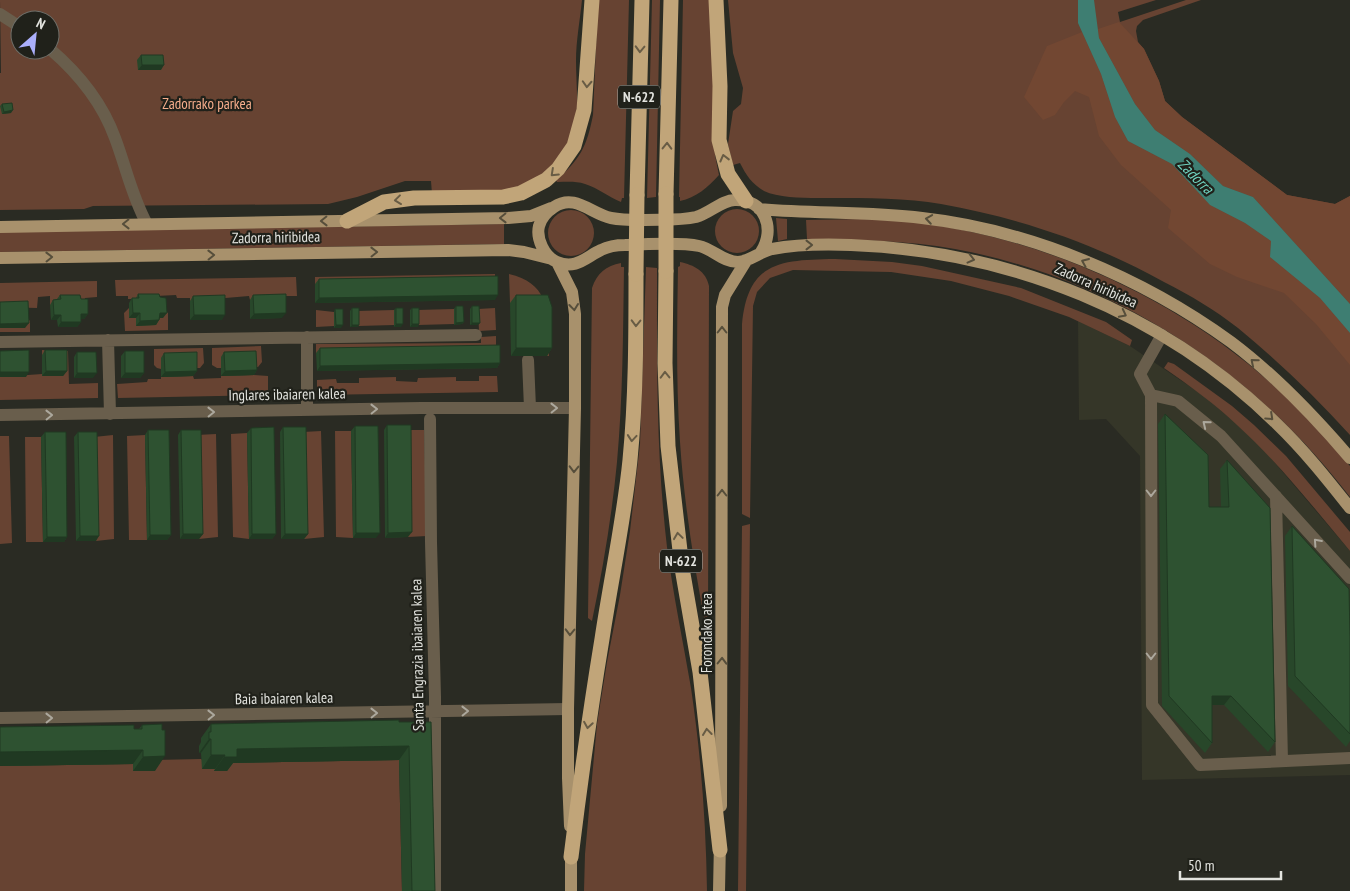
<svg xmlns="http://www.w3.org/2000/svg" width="1350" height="891" font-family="'PT Sans Narrow',sans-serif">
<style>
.built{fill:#353628}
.green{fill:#674332;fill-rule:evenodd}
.forest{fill:#724732}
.water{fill:#3e7e72}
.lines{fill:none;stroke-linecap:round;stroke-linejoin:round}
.minor{stroke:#695e4c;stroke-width:12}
.major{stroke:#a8916c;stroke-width:12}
.highway{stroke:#c1a579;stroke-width:15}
.highway-bridge{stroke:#c1a579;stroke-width:15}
.wall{fill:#28472a}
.shaded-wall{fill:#203922}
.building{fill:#2e5231;stroke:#203922}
.oneway{stroke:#685c45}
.oneway2{stroke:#564e3b}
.oneway3{stroke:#aca89d}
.labels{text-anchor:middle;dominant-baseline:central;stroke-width:4.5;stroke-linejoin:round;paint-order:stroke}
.shield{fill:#20211a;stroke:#a8aaa4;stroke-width:1}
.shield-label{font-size:14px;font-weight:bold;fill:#e3e4df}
.park-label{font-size:15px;fill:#f7ae8c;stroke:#20211a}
.street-label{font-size:15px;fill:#e3e4df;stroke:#20211a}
.water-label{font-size:16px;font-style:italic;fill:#71d5c2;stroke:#20211a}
</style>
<rect width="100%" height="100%" fill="#2a2b23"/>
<path class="built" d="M1078,321L1130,346L1204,396L1237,424L1264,450L1350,551V775L1142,780L1140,456L1106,419L1079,420Z"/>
<path class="green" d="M0,0H582C580,20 576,41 576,61C576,81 579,107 575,126C568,158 533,188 502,192C479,195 455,193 432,194L431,181H405L357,197L328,204L93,206L84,209L0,210V73H1ZM20,20H50V50H20Z
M598,0H629L624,198H622L621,202C609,197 598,188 585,184C576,181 567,182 557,182L556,180C580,160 587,146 593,115Z
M652,0H660L656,197L647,198Z
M683,0H712L715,155L719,175C708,187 696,198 680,201V197H679Z
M728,0H1156L1118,12L1120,22L1186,0H1201L1143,20L1137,26L1136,31L1138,42L1144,49L1159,81L1165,101L1182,117L1287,195L1335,204L1350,196V435C1315,396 1278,361 1238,328C1215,310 1190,295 1164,282C1094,243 1019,218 941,204C907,198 866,198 831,198C812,198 781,199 764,191C752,184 746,175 740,163L733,165L728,144L733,111L741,104L743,88L733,53Z
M715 231a22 22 0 1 1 44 0a22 22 0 1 1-44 0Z
M548 233a23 23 0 1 1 46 0a23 23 0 1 1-46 0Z
M776,218L787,219V239L778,241Z
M861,219C881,220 901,220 921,223C1052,240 1190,305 1286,397C1308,418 1330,442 1350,466V497C1339,483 1328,469 1316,456C1223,351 1093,274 955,249C906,240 856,240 807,239L806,220Z
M504,224V244L0,252V232Z
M835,259L892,262L922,266L1021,288L1106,322L1132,340L1130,346L1069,317L1009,296L951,281L891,272L793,270L770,278L757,292L753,306L750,518L742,514V324C748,261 781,260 835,259Z
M680,262C694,265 706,271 709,286L708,624L705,623C694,564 684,503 680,442C676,384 677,325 678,267L680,266Z
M621,263V267H624C623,332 623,397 617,462C612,515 603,568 592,621L588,618L592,288C597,273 606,266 621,263Z
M646,267L657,268C657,361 656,454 667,547C673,594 683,641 691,688C701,755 706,823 707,891H584L585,854L597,724L607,662L620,595L630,531L640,444Z
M495,274V281L315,284V277Z
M509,274C553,284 549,319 549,356H547L510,303Z
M296,277L297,296H282L250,300L249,296L190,301V298H177L176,295L156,296V299H128V296H116L115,280Z
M97,281V297L85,298L84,304L50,305V296L38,297L37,308L0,307V283Z
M129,308H163L168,313V330L125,331L124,313Z
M495,308L496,330L479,331L478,309Z
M454,309V324L418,325L417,310Z
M316,310L334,312V326L316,327Z
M394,310V325L358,326L357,311Z
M25,315L30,321V332H0V328Z
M496,336V350L316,353V344L481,343V337Z
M261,346L262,362L258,367H253L221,357V368H217L212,365V348Z
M203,348L204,363L200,368H193L161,358V369L157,368L154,365V349Z
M42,350L68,351L69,384L98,383V398L0,400V377L42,374V376L63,355H42Z
M1168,362L1174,364L1232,406L1254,425L1286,456L1350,532V551C1314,508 1279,463 1237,425C1215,404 1190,386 1164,368Z
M254,375L268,376V395L118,398L117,384L147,382L148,379H161V377L193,376L194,379L221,378V376Z
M479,376H497L498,392L317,395V380L336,379L337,383H359V378L396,377V381L417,382L418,378L456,377V381H479Z
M407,430H424L427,536L408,537Z
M321,431L324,537L304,539L303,432Z
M335,431H351L353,538L336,537Z
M247,433L249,539L233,537L231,434Z
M216,434L218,537L199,539L197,435Z
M113,435L114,539L96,541L94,437Z
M145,435L147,540H129L127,436Z
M0,436H9L12,543L0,544Z
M25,437H41L43,542H26Z
M750,524L746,891H738L742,526Z
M201,759L215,769V771H227V763L399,760L402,891H0V766L133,764V771L155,760Z"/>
<path class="forest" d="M1119,22L1144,49L1159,81L1165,101L1182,117L1287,195L1335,204L1350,196V304L1253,197L1223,186L1190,154L1155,130L1135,104L1099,38L1098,29Z
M1082,32L1101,74L1115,117L1128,141L1172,164L1210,205L1245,223L1271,241L1270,257L1320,298L1350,333V365L1316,324L1284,293L1237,277L1210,264L1168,228L1171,210L1121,165L1099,136L1089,97L1075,91L1064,102L1055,115L1043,120L1024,97L1047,46Z"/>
<path class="water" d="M1078,0H1094L1099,38L1135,104L1155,130L1190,154L1223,186L1253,197L1350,304V333L1320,298L1270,257L1271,241L1245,223L1210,205L1172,164L1128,141L1115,117L1101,74L1078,23Z"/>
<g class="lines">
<path class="minor" d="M0,14L20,27
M50,49C78,73 102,102 115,138C126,167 132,197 147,224
M307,337V410
M108,340L110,414
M0,342L476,335
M528,360L530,408
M1151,395L1140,374L1162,335
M0,415L421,408H575
M430,419L431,542L435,697V891
M1276,496L1282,761
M1350,578L1221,436L1178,401L1151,395L1152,705L1200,765L1350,758
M0,718L568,709"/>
<path class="major" d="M759,209C813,214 868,211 922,218C1030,230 1143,278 1231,342C1275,375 1314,416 1350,458
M0,227L508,218L531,216L551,208
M761,252C776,229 765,199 735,200C722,200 710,213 696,217C679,221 659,219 641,220C631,220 621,220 611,218C591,214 575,193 554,207C548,211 541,218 539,226C536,238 544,257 557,262C576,270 586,257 601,250C609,246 618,245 625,245C645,244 681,242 699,246C713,249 723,262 738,262C751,261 759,252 772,249C798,244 825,244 851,245C1011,251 1163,312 1277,424C1304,450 1327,479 1350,508
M0,258L508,250L524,252L552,259
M557,262L572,292L575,314V408L568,709V778L570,826
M721,806L722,307L725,295L746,261
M571,891V848
M719,891L720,841"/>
<path class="highway" d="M716,0L720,86L719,140L728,174L746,201
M666,194L671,0
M637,195L642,0
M347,221L384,202L414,198L503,197L521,193L546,180L558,169L574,146L584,110L592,0
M666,271L665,363L668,446L682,568L700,672L720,850
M571,857C580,784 590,712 602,639C611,579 624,520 630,460C636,398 636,336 636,274"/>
<path class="highway-bridge" d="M666,271V194
M636,274L637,195"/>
</g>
<path class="wall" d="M141,55L161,70H138L137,60Z
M2,104L11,113L2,114L0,106Z
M319,279L495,300L315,303V284Z
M138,294L163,318H160L159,320L156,325L136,326V318H129V303L132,298H136Z
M60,295L81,299L88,314L84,319H81V322L77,327H58L57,320H51L50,305L53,300L57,299Z
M253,295L282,318L250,319V300Z
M516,295L552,348L547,356H511L510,303Z
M193,296L222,320H190V301Z
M456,306L464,322L462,324L454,325V309Z
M472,306L478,325H470V309Z
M352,308L358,327H350V311Z
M396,308L401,327H394V310Z
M412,308L418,327H410V310Z
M335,309L341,328H334V312Z
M320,348L500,363L497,368L317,371L316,353Z
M45,350L67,371L63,376H42V355Z
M125,351L144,373L140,378H121V356Z
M77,352L93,378H74V357Z
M224,352L257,370L254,375L221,376V357Z
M164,353L197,371L193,376L161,377V358Z
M1165,414L1209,507H1221L1220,469L1227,460L1275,742L1268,752L1224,705H1212V743L1205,753L1162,706L1158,424Z
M387,425L408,537L385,538L384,430Z
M355,426L376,538H353L351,431Z
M283,427L308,534L304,539H281L280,432Z
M251,428L276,534L272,539H249L247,433Z
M148,430L171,535L167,540H147L145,435Z
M181,430L203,534L199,539H180L178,435Z
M45,432L67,537L64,542H43L41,437Z
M78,432L96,541H76L74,437Z
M1292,526L1350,636V741L1346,747L1288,686L1285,536Z
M431,722L435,891H402L399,760L233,763L227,771H214L215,769H202L201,753H199V746L201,742V738L211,724Z
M142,725L155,771H133V764L0,766V727L134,729H139Z"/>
<path class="shaded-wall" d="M142,65H164L161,70H138Z
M13,110L11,113L2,114L4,112Z
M498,295L495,300L315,303L319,298Z
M133,313H140L136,318H129Z
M160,313H167L163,318H156Z
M286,313L282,318L250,319L254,314Z
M81,314H88L84,319H77Z
M54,315H61L57,320H51Z
M194,315H225L222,320H190Z
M159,320L156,325L136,326L140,321Z
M61,322H81L77,327H58Z
M464,322L462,324L454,325L456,323Z
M29,323L25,328H0V324Z
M472,323H480L478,325H470Z
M396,324H403L401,327H394Z
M412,324H419L418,327H410Z
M336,325H343L341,328H334Z
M352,325H359L358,327H350Z
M516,348H552L547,356H511Z
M500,363L497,368L317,371L320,366Z
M257,370L254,375L221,376L225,371Z
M46,371H67L63,376H42Z
M197,371L193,376L161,377L165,372Z
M0,372H29L26,377H0Z
M77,373H97L93,378H74Z
M125,373H144L140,378H121Z
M412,532L408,537L385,538L388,533Z
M356,533H380L376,538H353Z
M183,534H203L199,539H180Z
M252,534H276L272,539H249Z
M285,534H308L304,539H281Z
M150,535H171L167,540H147Z
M80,536H99L96,541H76Z
M47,537H67L64,542H43Z
M1212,696H1231L1224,705H1205Z
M209,739H211L201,753H199Z
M409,746L399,760L233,763L227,771H214L224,757L237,749Z
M143,750L133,764L0,766V752Z
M211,755H225L215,769H202Z
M165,756L155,771H133L143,757Z"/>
<path class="building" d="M141,55H163L164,65H142Z
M12,103L13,110L4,112L2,104Z
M498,276V295L319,298V279Z
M138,294H159L160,297L166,298L167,313H160L159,320L140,321V313H133L132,298H139Z
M286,294V313L254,314L253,295Z
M60,295H80L81,299H88V314H81V322H61V315H54L53,300L61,299Z
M225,295V315H194L193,296Z
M516,295H548L552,307V348H516Z
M28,301L29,323L0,324V302Z
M456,306H463L464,322L456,323Z
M472,306H479L480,323H472Z
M352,308H359V325H352Z
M396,308H403V324H396Z
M412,308H419V324H412Z
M335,309H343V325H336Z
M500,345V363L320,366V348Z
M29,350V372H0V351Z
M45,350H67V371H46Z
M125,351H144V373H125Z
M256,351L257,370L225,371L224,352Z
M77,352H96L97,373H77Z
M197,352V371L165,372L164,353Z
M1165,414L1208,455L1209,507H1229L1227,460L1270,508L1275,742L1231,696H1212V743L1169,696Z
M387,425H411L412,532L388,533Z
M355,426H378L380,533H356Z
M274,427L276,534H252L251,428Z
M283,427H306L308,534H285Z
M148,430H169L171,535H150Z
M181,430H201L203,534H183Z
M45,432H66L67,537H47Z
M78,432H97L99,536H80Z
M1292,526L1349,589L1350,636V734L1295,676Z
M399,720V722H431L435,891H412L409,746L237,749V757H224L225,755H211V739H209V732H211V724Z
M162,724V730H165V756L143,757V750L0,752V727L134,725V729H142V725Z"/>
<defs><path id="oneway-chevron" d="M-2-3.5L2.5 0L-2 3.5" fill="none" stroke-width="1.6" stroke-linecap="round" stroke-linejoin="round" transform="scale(1.25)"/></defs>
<g class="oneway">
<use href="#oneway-chevron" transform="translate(640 49) rotate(92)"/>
<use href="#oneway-chevron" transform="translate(587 84) rotate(93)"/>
<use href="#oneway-chevron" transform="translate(667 146) rotate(-89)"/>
<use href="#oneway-chevron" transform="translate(724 158) rotate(-104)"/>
<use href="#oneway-chevron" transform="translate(554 173) rotate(137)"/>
<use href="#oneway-chevron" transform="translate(398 200) rotate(173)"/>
<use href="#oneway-chevron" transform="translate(636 323) rotate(91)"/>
<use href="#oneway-chevron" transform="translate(665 375) rotate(-91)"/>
<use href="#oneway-chevron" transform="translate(632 438) rotate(95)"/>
<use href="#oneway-chevron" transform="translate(678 536) rotate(-98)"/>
<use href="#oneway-chevron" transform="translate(588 725) rotate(99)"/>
<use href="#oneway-chevron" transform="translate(707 732) rotate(-97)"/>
</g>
<g class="oneway2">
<use href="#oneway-chevron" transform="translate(503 218) rotate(179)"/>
<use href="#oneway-chevron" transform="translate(929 219) rotate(-171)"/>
<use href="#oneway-chevron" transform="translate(324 221) rotate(179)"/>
<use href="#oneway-chevron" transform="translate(126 224) rotate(179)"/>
<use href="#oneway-chevron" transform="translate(809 245)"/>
<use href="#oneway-chevron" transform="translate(374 252) rotate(-1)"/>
<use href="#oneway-chevron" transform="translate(211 255) rotate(-1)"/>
<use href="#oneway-chevron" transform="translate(49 257) rotate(-1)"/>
<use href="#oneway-chevron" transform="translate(971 259) rotate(14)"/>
<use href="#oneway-chevron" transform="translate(1085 262) rotate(-157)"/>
<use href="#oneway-chevron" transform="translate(574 307) rotate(83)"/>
<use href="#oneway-chevron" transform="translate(1123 314) rotate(27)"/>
<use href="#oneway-chevron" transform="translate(722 330) rotate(-90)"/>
<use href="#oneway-chevron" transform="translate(1254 362) rotate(-140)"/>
<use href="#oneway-chevron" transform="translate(1270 417) rotate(43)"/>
<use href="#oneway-chevron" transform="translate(574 469) rotate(91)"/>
<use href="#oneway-chevron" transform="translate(722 493) rotate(-90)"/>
<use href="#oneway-chevron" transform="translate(570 632) rotate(91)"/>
<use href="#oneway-chevron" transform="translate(722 661) rotate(-89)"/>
</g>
<g class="oneway3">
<use href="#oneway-chevron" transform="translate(554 408) rotate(-1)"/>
<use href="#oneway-chevron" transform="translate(374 409) rotate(-1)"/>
<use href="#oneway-chevron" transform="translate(211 412) rotate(-1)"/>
<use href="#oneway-chevron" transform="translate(49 415) rotate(-1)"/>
<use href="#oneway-chevron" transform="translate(1206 424) rotate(-141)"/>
<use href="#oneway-chevron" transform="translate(1151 493) rotate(90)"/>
<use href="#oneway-chevron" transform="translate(1317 542) rotate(-132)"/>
<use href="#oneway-chevron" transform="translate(1151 656) rotate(90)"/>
<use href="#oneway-chevron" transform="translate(465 711) rotate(-1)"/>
<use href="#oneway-chevron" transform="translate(374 713) rotate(-1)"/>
<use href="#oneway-chevron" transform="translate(211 715) rotate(-1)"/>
<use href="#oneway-chevron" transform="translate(49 718) rotate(-1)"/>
</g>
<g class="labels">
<g class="shield">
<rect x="618" y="85.5" width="42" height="23" rx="4"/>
<rect x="660" y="549.5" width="42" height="23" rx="4"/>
</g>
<g class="shield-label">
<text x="639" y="97">N-622</text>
<text x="681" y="561">N-622</text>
</g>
<g class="park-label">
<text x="207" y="103">Zadorrako parkea</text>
</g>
<g class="street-label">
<text transform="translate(276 237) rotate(-1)">Zadorra hiribidea</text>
<text transform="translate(1096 285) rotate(24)">Zadorra hiribidea</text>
<text transform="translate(287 394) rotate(-1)">Inglares ibaiaren kalea</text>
<text transform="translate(706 633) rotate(-90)">Forondako atea</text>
<text transform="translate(417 655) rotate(-91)">Santa Engrazia ibaiaren kalea</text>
<text transform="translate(284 698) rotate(-1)">Baia ibaiaren kalea</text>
</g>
<g class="water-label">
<text transform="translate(1196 176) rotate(45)">Zadorra</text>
</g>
</g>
<g transform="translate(35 35) rotate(27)"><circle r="24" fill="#20211a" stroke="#6e6f69"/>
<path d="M0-4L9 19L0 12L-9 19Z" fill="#abaffb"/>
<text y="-8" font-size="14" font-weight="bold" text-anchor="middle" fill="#e3e4df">N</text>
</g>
<path d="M1180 871v8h101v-8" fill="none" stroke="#e3e4df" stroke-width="2.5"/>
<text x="1188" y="871" font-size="15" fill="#e3e4df" stroke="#20211a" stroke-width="4" paint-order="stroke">50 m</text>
</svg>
